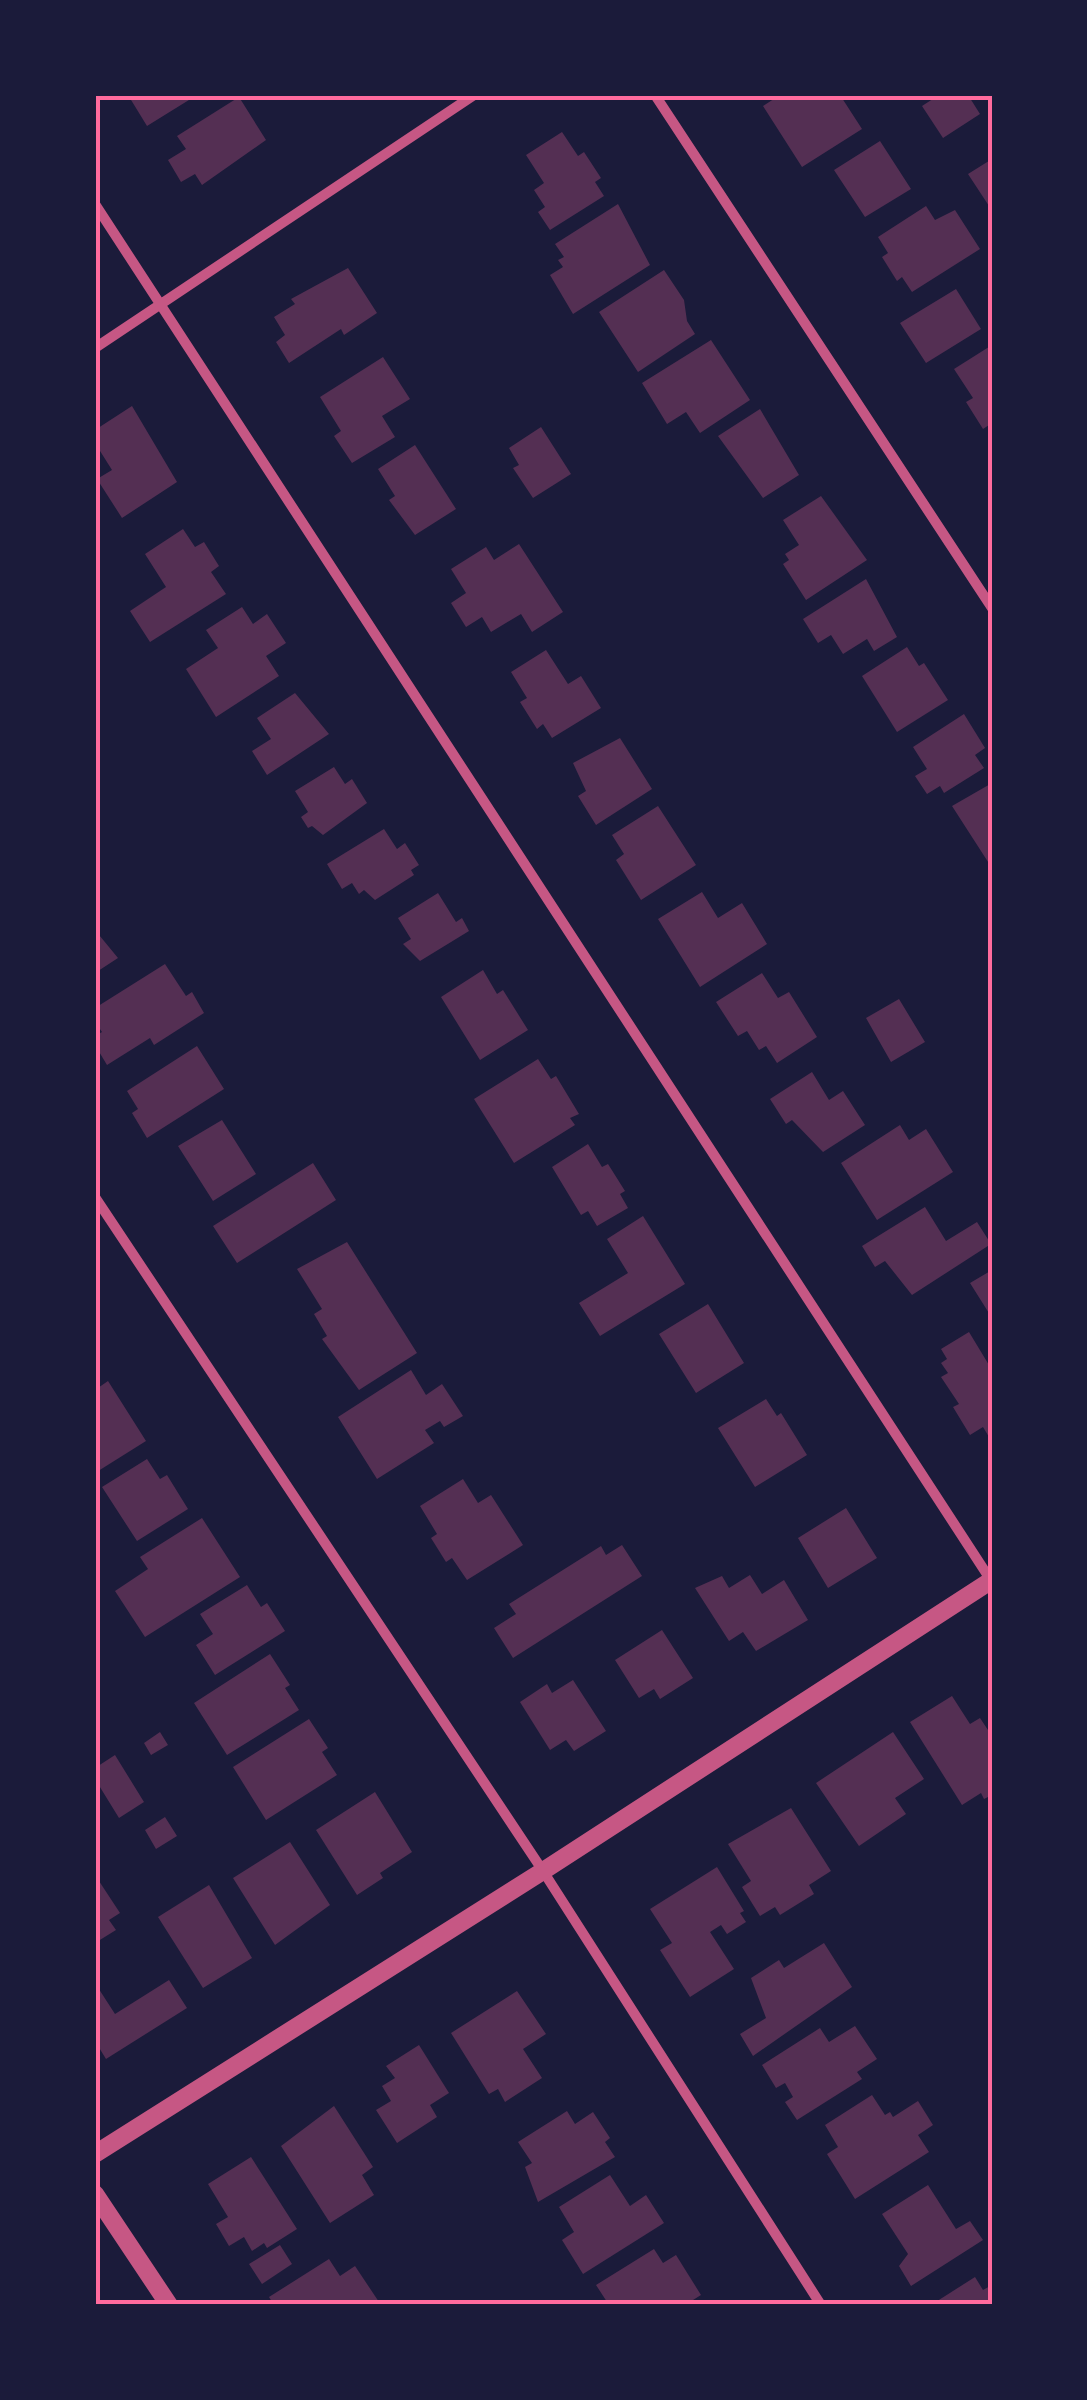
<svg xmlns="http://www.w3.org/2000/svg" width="1087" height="2400" font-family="Raleway,sans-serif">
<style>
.building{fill:#542f53}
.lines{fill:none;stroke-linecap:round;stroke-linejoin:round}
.minor{stroke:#c65784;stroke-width:10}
.tertiary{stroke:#c65784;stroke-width:18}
.neatline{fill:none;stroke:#ff6b9d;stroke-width:4}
</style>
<rect width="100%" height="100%" fill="#1b1b3a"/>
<path class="building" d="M128,95H197L147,126Z
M780,95H840L862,129L802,167L763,106Z
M939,95H968L980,114L943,138L922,106Z
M239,97L266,140L202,185L195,174L181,182L168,160L186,149L177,136Z
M562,132L578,156L584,152L601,178L595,182L604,196L550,230L538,212L545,207L534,190L544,183L526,155Z
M880,141L911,189L865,217L834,170Z
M992,159V204L989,206L968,174Z
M618,204L650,265L573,314L550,275L563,267L558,260L564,257L555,244Z
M926,206L935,220L955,210L980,249L912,292L902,277L897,281L882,257L888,253L878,237Z
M348,268L377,313L344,335L341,329L289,363L276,342L285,335L274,317L295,304L291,299Z
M664,270L684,300L687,321L695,334L638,372L599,312Z
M956,289L981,329L926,363L900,323Z
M711,340L750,400L700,433L686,412L667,424L642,383Z
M992,345V423L983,429L966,402L973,398L954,369Z
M383,357L410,399L382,416L395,437L352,463L334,436L341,431L320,397Z
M132,406L177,482L122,518L97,479L112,470L95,443V430Z
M760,409L799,475L763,498L718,436Z
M541,427L571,474L533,498L513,468L519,465L509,448Z
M415,445L456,509L415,535L389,500L395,496L378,469Z
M821,496L867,560L806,600L783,564L789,560L785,554L799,545L783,520Z
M183,529L195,547L204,542L219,566L211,572L226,594L150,642L130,611L166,587L145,554Z
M519,544L563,612L532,632L521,614L491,632L482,617L466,627L451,603L466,593L451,569L486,547L494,560Z
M866,579L897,637L874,651L867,639L843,654L831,635L818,643L803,619Z
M242,607L253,624L267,614L286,643L266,656L279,676L216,717L186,669L218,648L206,630Z
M907,647L919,666L924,663L948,700L897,732L862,676Z
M546,650L568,684L581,676L601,708L552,738L543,724L537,729L520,702L527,698L511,672Z
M295,693L329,734L267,775L252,751L271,739L257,718Z
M964,714L985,748L975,755L984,768L944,793L940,786L927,794L915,776L927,769L913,747Z
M620,738L652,789L596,825L578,796L586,791L573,763Z
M334,767L345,784L352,779L367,803L323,835L312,826L308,828L301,817L308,812L295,791Z
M992,783V863L990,865L952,806Z
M658,806L696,865L641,900L616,860L624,854L612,835Z
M384,829L397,849L405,843L419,865L411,870L414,875L375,900L364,890L359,894L352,883L342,889L327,864Z
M702,892L718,918L742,903L767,944L700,987L658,919Z
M438,893L456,922L462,918L469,931L420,961L403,944L411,939L398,918Z
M95,930L118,958L95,973Z
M165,964L186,996L192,992L204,1013L154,1045L150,1038L107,1065L95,1045V1036L102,1032L95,1022V1008Z
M483,970L497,994L503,990L528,1030L480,1060L441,997Z
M762,973L778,998L789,992L817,1037L777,1063L766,1046L759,1050L747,1031L738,1036L716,1002Z
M899,999L925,1042L891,1062L866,1018Z
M197,1046L224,1089L147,1138L132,1113L138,1109L127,1091Z
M538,1059L551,1079L556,1076L579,1114L570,1118L575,1125L514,1163L474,1099Z
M812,1072L829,1100L843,1091L865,1125L823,1152L792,1120L786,1124L770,1099Z
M222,1120L256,1174L213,1201L178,1146Z
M900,1125L909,1140L926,1129L953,1172L877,1220L841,1163Z
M588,1144L602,1167L608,1164L625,1191L620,1194L628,1208L597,1226L588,1211L581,1215L552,1167Z
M313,1163L336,1200L237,1263L213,1226Z
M925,1207L946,1241L977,1222L991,1244L912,1295L885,1261L875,1267L862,1246Z
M643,1216L685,1284L600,1336L579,1303L628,1273L607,1239Z
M347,1242L417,1353L359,1390L322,1339L327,1336L314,1314L322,1309L297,1269Z
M992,1270V1318L970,1283Z
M708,1304L744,1363L696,1393L659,1334Z
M969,1332L992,1370V1442L983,1427L970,1435L953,1407L959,1404L941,1377L948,1373L941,1363L947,1359L941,1349Z
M411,1370L426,1395L442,1384L463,1416L444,1427L440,1421L425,1430L434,1443L377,1479L338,1417Z
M108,1381L146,1441L95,1473V1390Z
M766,1399L777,1416L781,1413L807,1455L755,1487L718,1428Z
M147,1459L160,1479L167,1475L188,1509L137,1541L102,1487Z
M463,1479L478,1503L491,1495L523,1545L467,1580L452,1558L446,1562L431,1538L437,1534L420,1506Z
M846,1508L877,1558L828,1588L798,1538Z
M202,1518L240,1577L145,1637L115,1591L148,1569L140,1557Z
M622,1545L642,1576L513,1658L494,1628L516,1614L509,1604L601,1546L606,1555Z
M750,1575L762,1594L784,1580L808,1620L756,1651L743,1632L729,1641L695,1588L722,1576L729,1588Z
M247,1585L261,1607L267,1603L285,1631L215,1675L196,1645L213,1634L200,1614Z
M662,1630L693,1678L660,1699L654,1689L639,1698L615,1660Z
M270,1654L290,1685L285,1688L299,1710L227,1755L194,1703Z
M573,1680L606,1731L574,1751L566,1740L550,1750L520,1702L547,1684L552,1693Z
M952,1696L970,1724L980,1718L992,1736V1795L984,1799L981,1793L962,1805L910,1722Z
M309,1719L328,1748L322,1752L337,1775L266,1820L233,1767Z
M160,1732L168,1745L151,1755L144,1743Z
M893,1732L924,1779L895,1798L906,1814L859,1846L816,1783Z
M115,1755L144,1802L119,1818L95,1779V1768Z
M375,1792L412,1852L380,1873L383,1878L357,1895L316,1830Z
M791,1808L831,1871L809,1885L814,1894L780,1915L775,1907L760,1916L742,1887L751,1881L728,1844Z
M165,1817L177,1836L156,1849L145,1830Z
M290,1842L330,1905L275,1945L233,1878Z
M717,1867L744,1911L740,1913L746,1922L727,1934L721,1925L710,1932L734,1969L690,1997L660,1950L672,1943L650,1909Z
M99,1881L120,1913L109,1920L116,1930L95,1943V1883Z
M209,1885L252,1958L203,1988L158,1917Z
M824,1943L852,1987L753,2056L740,2034L766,2018L751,1978L779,1960L784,1968Z
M169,1980L187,2008L106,2059L95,2041V1983L115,2014Z
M517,1991L546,2034L523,2049L542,2078L505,2102L498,2089L489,2094L451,2033Z
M855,2026L877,2059L857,2072L862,2079L797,2120L785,2102L793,2097L785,2083L776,2088L762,2065L820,2028L829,2042Z
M419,2045L449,2093L430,2105L437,2117L397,2143L376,2110L391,2101L382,2086L395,2078L386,2066Z
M872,2095L885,2115L890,2112L893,2117L918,2101L933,2125L918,2135L929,2152L855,2199L827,2154L838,2147L825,2125Z
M334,2106L373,2167L362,2175L374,2195L330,2223L281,2146Z
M567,2111L575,2124L593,2112L610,2138L605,2142L615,2157L538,2202L525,2167L532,2163L518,2142Z
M251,2157L297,2229L267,2248L264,2243L252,2251L244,2237L229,2246L216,2224L228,2217L208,2184Z
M610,2175L630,2206L646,2195L664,2223L583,2274L562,2240L574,2232L559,2207Z
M928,2185L956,2229L970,2221L983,2240L911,2286L899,2266L908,2254L882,2214Z
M280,2245L292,2264L262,2284L249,2264Z
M654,2249L663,2263L676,2255L701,2295L685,2305H609L596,2285Z
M329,2259L340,2276L355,2266L379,2302L274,2305L269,2297Z
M975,2277L983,2290L992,2285V2305H931Z"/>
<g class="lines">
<path class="minor" d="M655,95L992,608
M95,204L992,1582
M95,348L474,95
M95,1197L543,1871L821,2305"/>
<path class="tertiary" d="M95,2154L543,1871L992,1580
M95,2194L169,2305"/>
</g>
<rect width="1087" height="2400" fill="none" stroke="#1b1b3a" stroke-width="195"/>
<rect x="98" y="98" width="892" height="2204" class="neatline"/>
</svg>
